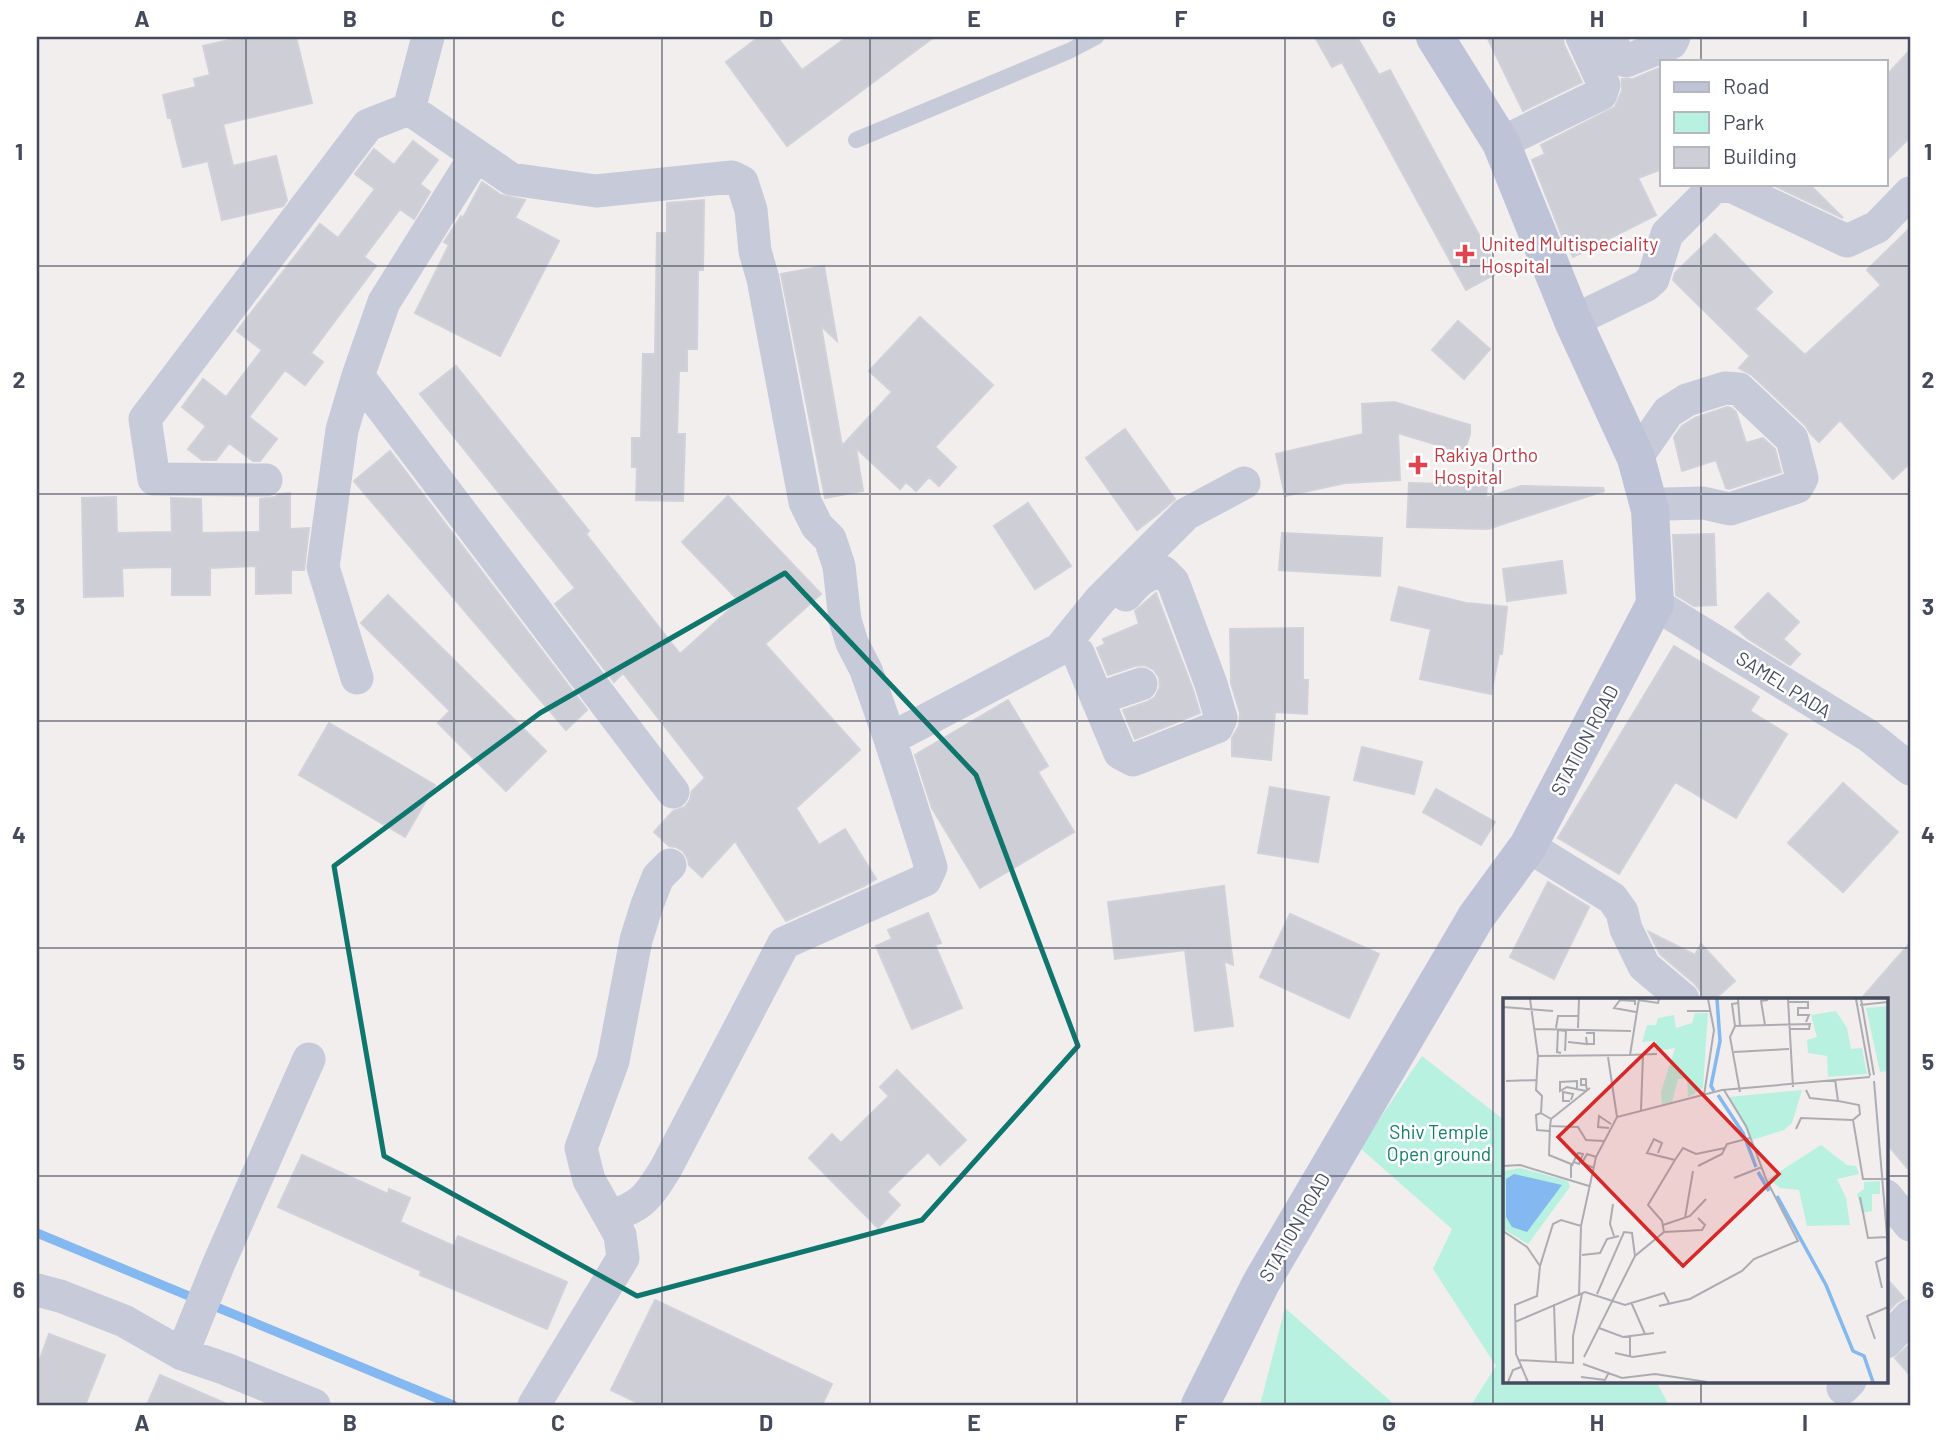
<svg xmlns="http://www.w3.org/2000/svg" width="1947" height="1442" font-family="Barlow,sans-serif">
<style>
.green{fill:#b9f1e0}
.lines{fill:none;stroke-linecap:round;stroke-linejoin:round}
.stream{stroke:#83b8f1;stroke-width:9}
.building{fill:#cdced6;stroke:#d1d1da;stroke-width:2}
.service{stroke:#c6cad9;stroke-width:16}
.minor{stroke:#c6cad9;stroke-width:33}
.secondary{stroke:#bfc3d8;stroke-width:38}
.marked{fill:none;stroke:#0f766e;stroke-width:5;stroke-linejoin:round}
.grid{fill:none;stroke:#454a5c;stroke-width:2;stroke-opacity:0.55}
.health-dot{fill:#e0444e;stroke:#fff;stroke-width:2.5}
.labels{text-anchor:middle;dominant-baseline:central;stroke-width:5;stroke-linejoin:round;paint-order:stroke}
.health-label{font-size:19px;fill:#be3a42;stroke:#fff;text-anchor:start}
.street-label{font-size:19px;fill:#454a5c;stroke:#fff}
.park-label{font-size:19px;fill:#11826c;stroke:#fff}
.inset-river{fill:none;stroke:#83b8f1;stroke-width:3.5}
.inset-road{fill:none;stroke:#acacb3;stroke-width:2}
.view{fill:#d62828;fill-opacity:0.15;stroke:#d62828;stroke-width:3.5}
.inset-edge{fill:none;stroke:#454a5c;stroke-width:3.5}
.neatline{fill:none;stroke:#454a5c;stroke-width:2.5}
.grid-label{font-size:23px;text-anchor:middle;font-weight:bold;fill:#454a5c}
</style>
<rect width="100%" height="100%" fill="#f1eeed"/>
<path class="green" d="M1422,1056L1504,1120V1381H1656L1669,1405H1471L1496,1366L1433,1269L1452,1229L1360,1148Z
M1285,1308L1395,1405H1260Z"/>
<g class="lines">
<path class="stream" d="M37,1233L196,1299
M209,1304L453,1405"/>
</g>
<path class="building" d="M242,37H296L312,103L223,124L233,166L276,156L287,200L283,206L222,220L208,161L183,167L171,118H168L163,95L196,87L194,79L210,75L203,46Z
M759,37H777L802,70L847,37H934L787,146L726,62Z
M1315,37H1357L1379,75L1390,70L1499,272L1466,290L1342,62L1332,67Z
M1487,37H1563L1564,45L1582,82L1523,111Z
M1910,50V137L1886,161V76Z
M1662,67V169L1638,178L1656,215L1573,257L1562,236L1532,160L1545,154L1541,145L1615,107L1622,91V79H1633Z
M413,141L438,160L420,184L430,192L414,219L400,209L364,257L376,266L311,353L323,362L305,385L285,370L249,417L277,439L260,461H253L229,443L216,460H202L188,449L206,426L182,407L203,379L226,397L262,350L237,331L320,224L338,238L375,189L355,174L374,149L394,165Z
M482,182L501,195L525,200L515,218L559,241L500,356L415,313L449,245L444,242L461,216L463,218Z
M1771,184H1809L1843,218Z
M704,200L703,270H698L697,349H687V371H679L677,434H685L683,501L636,500L637,467H632V438H641L643,354H655L657,233H667V203Z
M1910,228V463L1893,479L1840,420L1819,442L1811,434L1805,425L1752,375L1739,368L1750,356L1673,280L1675,273L1715,234L1772,292L1755,309L1805,355L1881,285L1867,270Z
M824,266L837,341L821,326L842,446L892,392L869,371L920,317L993,385L935,447L956,467L939,486L929,477L916,491L906,482L900,489L856,448L863,491L825,498L781,274Z
M1458,321L1490,349L1464,379L1432,350Z
M456,366L589,531L586,534L680,654L739,601L682,542L728,496L821,594L765,644L860,750L796,808L819,845L845,829L876,879L864,886L786,921L735,841L702,877L689,865L688,859L683,851L676,847L669,846L654,832L673,811L685,807L690,800L692,791L705,778L623,673L614,682L555,604L575,588L420,394Z
M1394,402L1470,425V434L1464,453L1398,433L1400,480L1345,483L1285,496L1276,454L1363,434L1362,404Z
M1727,407L1731,408L1736,412L1746,443L1763,438L1775,449L1781,472L1729,489L1726,488L1716,460L1682,471L1674,437L1682,426L1695,418Z
M1125,429L1175,499L1158,514L1137,530L1086,458Z
M390,451L587,710L566,730L354,481Z
M1409,483L1487,485L1486,498L1521,486L1603,488L1604,491L1488,529L1407,527Z
M290,493V529L309,528L304,570H291V593L256,594V566L210,568V595H172V567L122,568L123,596L84,597L82,498L116,497L117,533L172,532L171,498L201,499L202,533L260,532V499L275,497L279,494Z
M1028,503L1071,566L1035,589L994,526Z
M1282,533L1382,538L1380,576L1279,570Z
M1714,534L1716,605L1694,606L1676,595L1673,535Z
M1562,561L1566,593L1507,601L1503,569Z
M1399,587L1466,603L1507,607L1502,654H1499L1491,694L1420,679L1431,629L1391,620Z
M1156,593L1193,690L1200,713L1135,739L1123,710L1147,702L1155,697L1160,687L1159,677L1153,669L1144,665L1135,666L1108,675L1097,648L1105,644L1103,639L1139,624L1135,611Z
M1768,593L1799,622L1783,639L1800,654L1790,665L1747,638L1735,627Z
M388,595L546,751L506,791L438,723L450,711L361,623Z
M1303,628V680H1308L1307,714L1275,712L1271,760L1232,756V738L1239,726L1240,713L1231,683L1230,629Z
M1674,646L1759,697L1750,711L1787,734L1736,818L1675,782L1619,874L1558,838Z
M1008,700L1048,766L1038,772L1074,832L980,888L932,808L915,755Z
M329,723L435,785L405,837L299,775Z
M1362,747L1422,762L1414,794L1354,780Z
M1843,783L1898,832L1843,892L1788,843Z
M1270,787L1329,797L1318,862L1258,853Z
M1436,789L1495,822L1481,845L1423,812Z
M1548,882L1589,907L1554,979L1510,957Z
M1224,886L1233,965L1224,961L1233,1026L1195,1031L1185,950L1115,959L1108,902Z
M928,913L941,943L935,945L962,1008L912,1029L876,946L892,939L888,930Z
M1290,914L1379,954L1349,1018L1260,977Z
M1649,932L1695,955L1701,944L1735,981L1715,999H1702L1701,992L1695,984L1660,954Z
M1910,943V1171L1886,1143V999H1861Z
M897,1070L966,1140L940,1165L928,1152L887,1192L900,1205L878,1228L809,1158L832,1134L841,1143L889,1096L880,1087Z
M302,1155L388,1194L389,1189L410,1198L400,1222L454,1246L458,1236L567,1282L547,1329L420,1275L421,1271L278,1207Z
M1886,1278L1904,1298L1896,1303L1886,1314Z
M655,1300L832,1384L822,1405H642L611,1390Z
M49,1334L105,1355L85,1405H37V1367Z
M1910,1344V1375L1895,1358Z
M160,1375L229,1405H147Z"/>
<g class="lines">
<path class="service" d="M856,140L1069,51L1096,37"/>
<path class="minor" d="M428,37L409,109L511,179L596,191L732,177L742,182L751,210L755,251L763,279L805,502L817,526L830,539L839,566L845,620L852,643L866,670L890,739L1060,649L1100,600L1186,514L1244,483
M1610,37L1618,57L1626,61L1671,43L1674,37
M1501,143L1601,94L1604,85L1582,37
M1573,321L1645,286L1653,279L1667,234L1714,187L1731,186L1847,241L1877,227L1910,193
M358,376L673,792
M1636,458L1668,412L1687,400L1725,388L1739,389L1792,439L1802,478L1797,487L1730,509L1703,503L1666,504L1649,507
M266,480L154,479L145,419L368,125L409,109
M1655,604L1869,736L1910,769
M1078,653L1120,753L1133,760L1217,727L1221,718L1211,684L1173,582L1163,572C1146,572 1136,583 1126,595
M357,678L323,567L342,430L358,376L384,302L476,155
M1097,699L1141,684
M1528,846L1612,898L1622,912L1626,929L1644,966L1683,999
M1886,1196L1910,1225
M610,1216C643,1207 649,1195 666,1168L784,943L925,880L931,867L890,739
M37,1290L60,1296L124,1321L182,1354L226,1369L314,1405
M1886,1342L1910,1316
M182,1354L219,1263L309,1059
M1843,1388L1850,1381
M534,1405L623,1258L620,1235L589,1180L581,1148L613,1061L636,940L647,905L658,877L670,865"/>
<path class="secondary" d="M1200,1405L1261,1283L1345,1140L1476,917L1528,846L1655,604L1650,510L1636,458L1573,321L1501,143L1435,37"/>
</g>
<path class="marked" d="M785,573L976,775L1078,1046L922,1220L637,1296L384,1156L334,866L540,713Z"/>
<path class="grid" d="M246,37V1405M454,37V1405M662,37V1405M870,37V1405M1077,37V1405M1285,37V1405M1493,37V1405M1701,37V61M1701,184V999M37,266H1910M37,494H1910M37,721H1910M37,948H1910M37,1176H1504M1886,1176H1910M1701,1381V1405"/>
<g class="health-dot">
<path d="M1461.5 243.5h7v7h7v7h-7v7h-7v-7h-7v-7h7z"/>
<path d="M1414.5 454.5h7v7h7v7h-7v7h-7v-7h-7v-7h7z"/>
</g>
<g class="labels">
<g class="health-label">
<text x="1481" y="243">United Multispeciality<tspan x="1481" dy="22">Hospital</tspan></text>
<text x="1434" y="454">Rakiya Ortho<tspan x="1434" dy="22">Hospital</tspan></text>
</g>
<g class="street-label">
<text transform="translate(1784 684) rotate(32)">SAMEL PADA</text>
<text transform="translate(1584 740) rotate(-62)">STATION ROAD</text>
<text transform="translate(1294 1227) rotate(-60)">STATION ROAD</text>
</g>
<g class="park-label">
<text x="1439" y="1131">Shiv Temple<tspan x="1439" dy="22">Open ground</tspan></text>
</g>
</g>
<g transform="translate(1503 998)">
<rect width="385" height="385" fill="#f1eeed"/>
<path d="M385,8V73L377,74L363,10ZM333,13L344,30L348,51L359,50L364,76L325,79L324,58L305,55L304,42L314,39L308,17ZM192,15H205L200,90L185,99L184,80L175,81L169,104L159,106L158,94L172,50L153,53V43L139,44L144,27H153L155,20L171,17L173,30L189,25ZM299,92L289,125L281,132L249,142L225,99ZM318,147L344,167L353,168L356,176L334,181L343,200L347,227L304,228L296,192L277,190L265,181ZM17,170L65,183L67,189L25,246L0,231V173ZM377,183V196H369V213L359,215L354,196L361,191V184Z" fill="#b9f1e0"/>
<path d="M11,176L59,187L24,234L9,229L3,219V181Z" fill="#83b8f1"/>
<path class="inset-river" d="M211,93L208,88L217,43L214,1M215,97L240,135L253,169M255,174L266,193M274,198L323,287L350,353L361,358L370,384"/>
<path class="inset-road" d="M27,1L35,58L127,57M136,1L127,57L154,56M235,1L237,28M285,1L290,89M353,1L367,78M358,1L371,77M135,2L155,5L156,1M285,4H305V10H295V17H306L303,24M235,5L229,6L232,28L227,39L237,94M132,7V3L117,2L111,10L133,14M357,7L385,4M0,9L50,13M184,13H208M262,27L258,3L265,2M232,28L307,26L306,31H286M53,30L55,18H75M75,30L76,1M32,31L128,33M83,35H91V46H84M65,44L84,46L83,39M231,54L286,51M58,55L54,54L55,32L63,33L62,53M35,58L33,92L39,98L38,115L48,121M105,59L114,119M332,81L335,103L356,107L357,116L350,122L360,181H385M3,83L34,82M371,83L385,249M83,87H78V81H83V87L84,92M74,90V83L57,84V93L64,89L83,93M303,92L307,100L335,103M201,97L211,32L205,1M67,103H60V94L70,96L68,102M138,112L140,57M38,115L33,117L34,132L46,133M48,121L47,128L75,129L83,142L101,143M48,121L87,90M47,128L46,157L68,166V180M106,130L95,129L96,118L108,126M293,131L298,120L350,122M172,162L180,150L193,156L222,150M0,168L17,167L86,188M69,168L70,165L75,155L80,156L76,166L71,164M195,168L219,156L224,146L247,140M91,170L79,165L84,156L93,159M231,180L259,169M357,199L365,240L384,239M110,206L107,226L111,238M182,220L190,173M160,227L187,218L203,201M0,233L24,249L37,268M161,234L199,232L202,227L195,220M79,257L97,255L104,241L116,238M379,290L373,264L385,259M94,296L121,234L129,235L132,258M76,298L78,228M128,304L142,336M51,306L53,365M156,308L187,301L239,273L251,261L295,243L263,181L243,128L221,92M12,324L82,294L122,307L161,295L166,305M96,330L120,339L151,335M372,341L364,318L385,309M112,355L130,359L163,354M81,359L132,258L161,234L159,223L145,207L172,162L144,155L151,141L159,145L155,155M127,359V337M16,362L70,365V338L79,296M80,366L119,380L152,376L204,384M78,379L102,382L106,374M5,384L10,372L18,369M25,384L13,356L12,307L34,298L37,268L50,226L58,222L78,228L93,159L114,119L219,92L367,79"/>
<path class="view" d="M151,46L276,176L180,268L55,139Z"/>
<rect width="385" height="385" class="inset-edge"/>
</g>
<rect width="1947" height="1442" fill="none" stroke="#ffffff" stroke-width="77"/>
<rect x="1660" y="60" width="228" height="126" fill="#ffffff" stroke="#b5b7be" stroke-width="2"/>
<rect x="1674" y="82" width="35" height="10" fill="#bfc3d8" stroke="#b5b7be" stroke-width="2"/>
<text x="1723" y="94" font-size="21" fill="#454a5c">Road</text>
<rect x="1674" y="112" width="35" height="21" fill="#b9f1e0" stroke="#b5b7be" stroke-width="2"/>
<text x="1723" y="130" font-size="21" fill="#454a5c">Park</text>
<rect x="1674" y="147" width="35" height="21" fill="#cdced6" stroke="#b5b7be" stroke-width="2"/>
<text x="1723" y="164" font-size="21" fill="#454a5c">Building</text>
<rect x="38" y="38" width="1871" height="1366" class="neatline"/>
<g class="grid-label">
<text x="142" y="27">A</text>
<text x="350" y="27">B</text>
<text x="558" y="27">C</text>
<text x="766" y="27">D</text>
<text x="974" y="27">E</text>
<text x="1181" y="27">F</text>
<text x="1389" y="27">G</text>
<text x="1597" y="27">H</text>
<text x="1805" y="27">I</text>
<text x="19" y="160">1</text>
<text x="1928" y="160">1</text>
<text x="19" y="388">2</text>
<text x="1928" y="388">2</text>
<text x="19" y="615">3</text>
<text x="1928" y="615">3</text>
<text x="19" y="843">4</text>
<text x="1928" y="843">4</text>
<text x="19" y="1070">5</text>
<text x="1928" y="1070">5</text>
<text x="19" y="1298">6</text>
<text x="1928" y="1298">6</text>
<text x="142" y="1431">A</text>
<text x="350" y="1431">B</text>
<text x="558" y="1431">C</text>
<text x="766" y="1431">D</text>
<text x="974" y="1431">E</text>
<text x="1181" y="1431">F</text>
<text x="1389" y="1431">G</text>
<text x="1597" y="1431">H</text>
<text x="1805" y="1431">I</text>
</g>
</svg>
